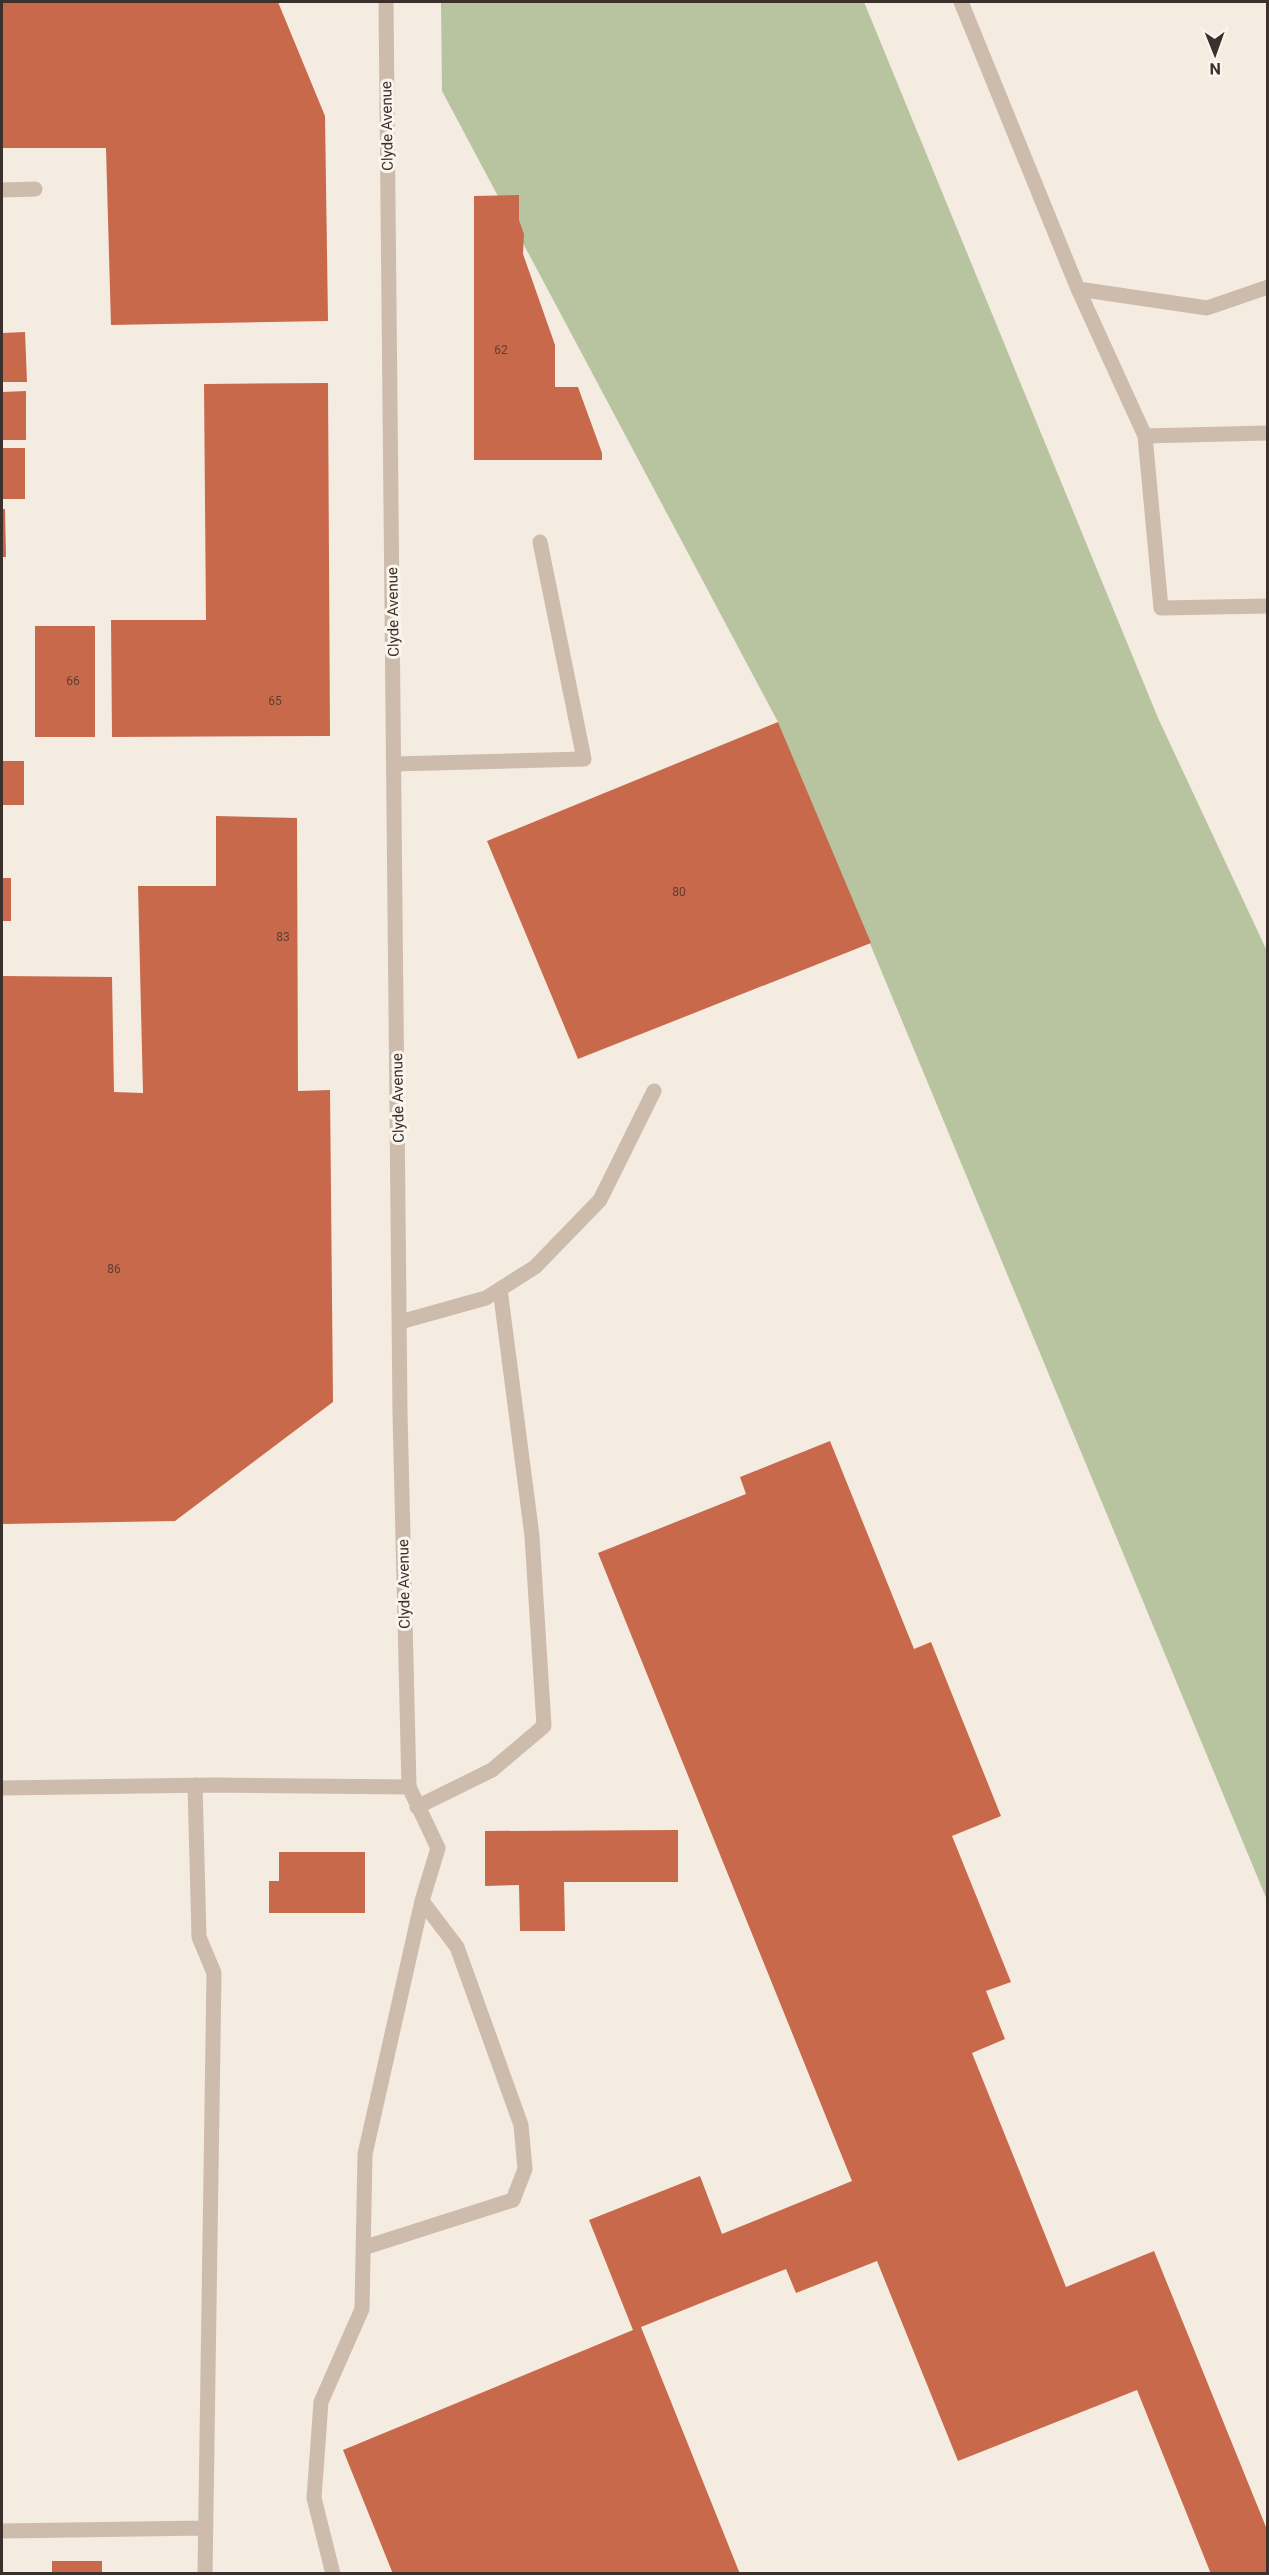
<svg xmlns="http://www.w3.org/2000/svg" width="1269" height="2575" font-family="Roboto,sans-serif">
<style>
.green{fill:#b8c4a0}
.building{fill:#c8694b}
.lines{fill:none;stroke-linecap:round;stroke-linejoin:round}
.service{stroke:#cdbbac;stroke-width:15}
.minor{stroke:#cdbbac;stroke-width:15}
.labels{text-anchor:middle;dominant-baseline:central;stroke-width:6;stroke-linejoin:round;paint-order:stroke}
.number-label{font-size:12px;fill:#5e3e33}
.street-label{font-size:15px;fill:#3b302b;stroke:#fbf5ee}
</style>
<rect width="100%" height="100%" fill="#f4ebe1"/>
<path class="green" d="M441,2H864L1158,718L1267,951V1900L778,722L442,91Z"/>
<path class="building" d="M2,2H278L325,116L328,321L111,325L106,148H2Z
M519,195V220L524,234L523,254L555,345V387H578L602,453V460H474V196Z
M25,332L27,382H2V333Z
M328,383L330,736L112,737L111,620H206L204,384Z
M26,391V440H2V392Z
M2,448H25V499H2Z
M2,509H5L6,557H2Z
M35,626H95V737H35Z
M778,722L871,943L578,1059L487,841Z
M2,761H24V805H2Z
M216,816L297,818L298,1091L330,1090L333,1402L175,1521L2,1524V976L112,977L114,1092L143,1093L138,886H216Z
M2,878H11V921H2Z
M830,1441L914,1649L931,1642L1001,1816L952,1836L1011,1982L986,1991L1005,2039L972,2053L1066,2287L1154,2251L1268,2532V2571L1262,2574H1211L1137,2390L958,2461L877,2261L796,2293L786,2269L641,2327L740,2574H393L343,2450L633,2330L589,2220L700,2176L722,2234L852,2181L598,1553L746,1494L740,1477Z
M678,1830V1882H564L565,1931H520L519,1885L485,1886V1831Z
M279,1852H365V1913H269V1881H279Z
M52,2561H102V2574H52Z"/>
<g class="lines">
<path class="service" d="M961,2L1078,289L1145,436L1161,608L1268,606
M2,190L35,189
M1078,289L1207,308L1268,287
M1145,436L1268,433
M394,764L584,759L540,542
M400,1322L486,1298L535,1267L600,1200L654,1091
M195,1785L199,1937L214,1973L205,2574
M417,1807L492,1770L544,1726L532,1536L500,1289
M363,2248L513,2200L525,2169L521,2125L457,1947L422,1901
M2,2531L206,2528
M333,2574L314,2498L321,2402L362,2309L365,2154L422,1901L438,1848L409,1787"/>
<path class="minor" d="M2,1788L213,1785L409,1787L400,1413L386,2"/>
</g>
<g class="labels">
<g class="number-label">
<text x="501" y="350">62</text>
<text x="73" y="681">66</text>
<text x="275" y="701">65</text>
<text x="679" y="892">80</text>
<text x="283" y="937">83</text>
<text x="114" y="1269">86</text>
</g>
<g class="street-label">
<text transform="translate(387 126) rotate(-91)">Clyde Avenue</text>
<text transform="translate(393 612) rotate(-91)">Clyde Avenue</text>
<text transform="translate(398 1098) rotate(-91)">Clyde Avenue</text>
<text transform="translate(404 1584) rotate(-91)">Clyde Avenue</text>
</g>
</g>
<rect width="1269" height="2575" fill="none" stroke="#3b302b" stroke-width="6"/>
<g transform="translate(1215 54) rotate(179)" stroke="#fbf5ee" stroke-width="4.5" paint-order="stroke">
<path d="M0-4.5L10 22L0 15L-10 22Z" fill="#3b302b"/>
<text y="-9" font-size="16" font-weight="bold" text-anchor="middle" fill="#3b302b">N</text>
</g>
</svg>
